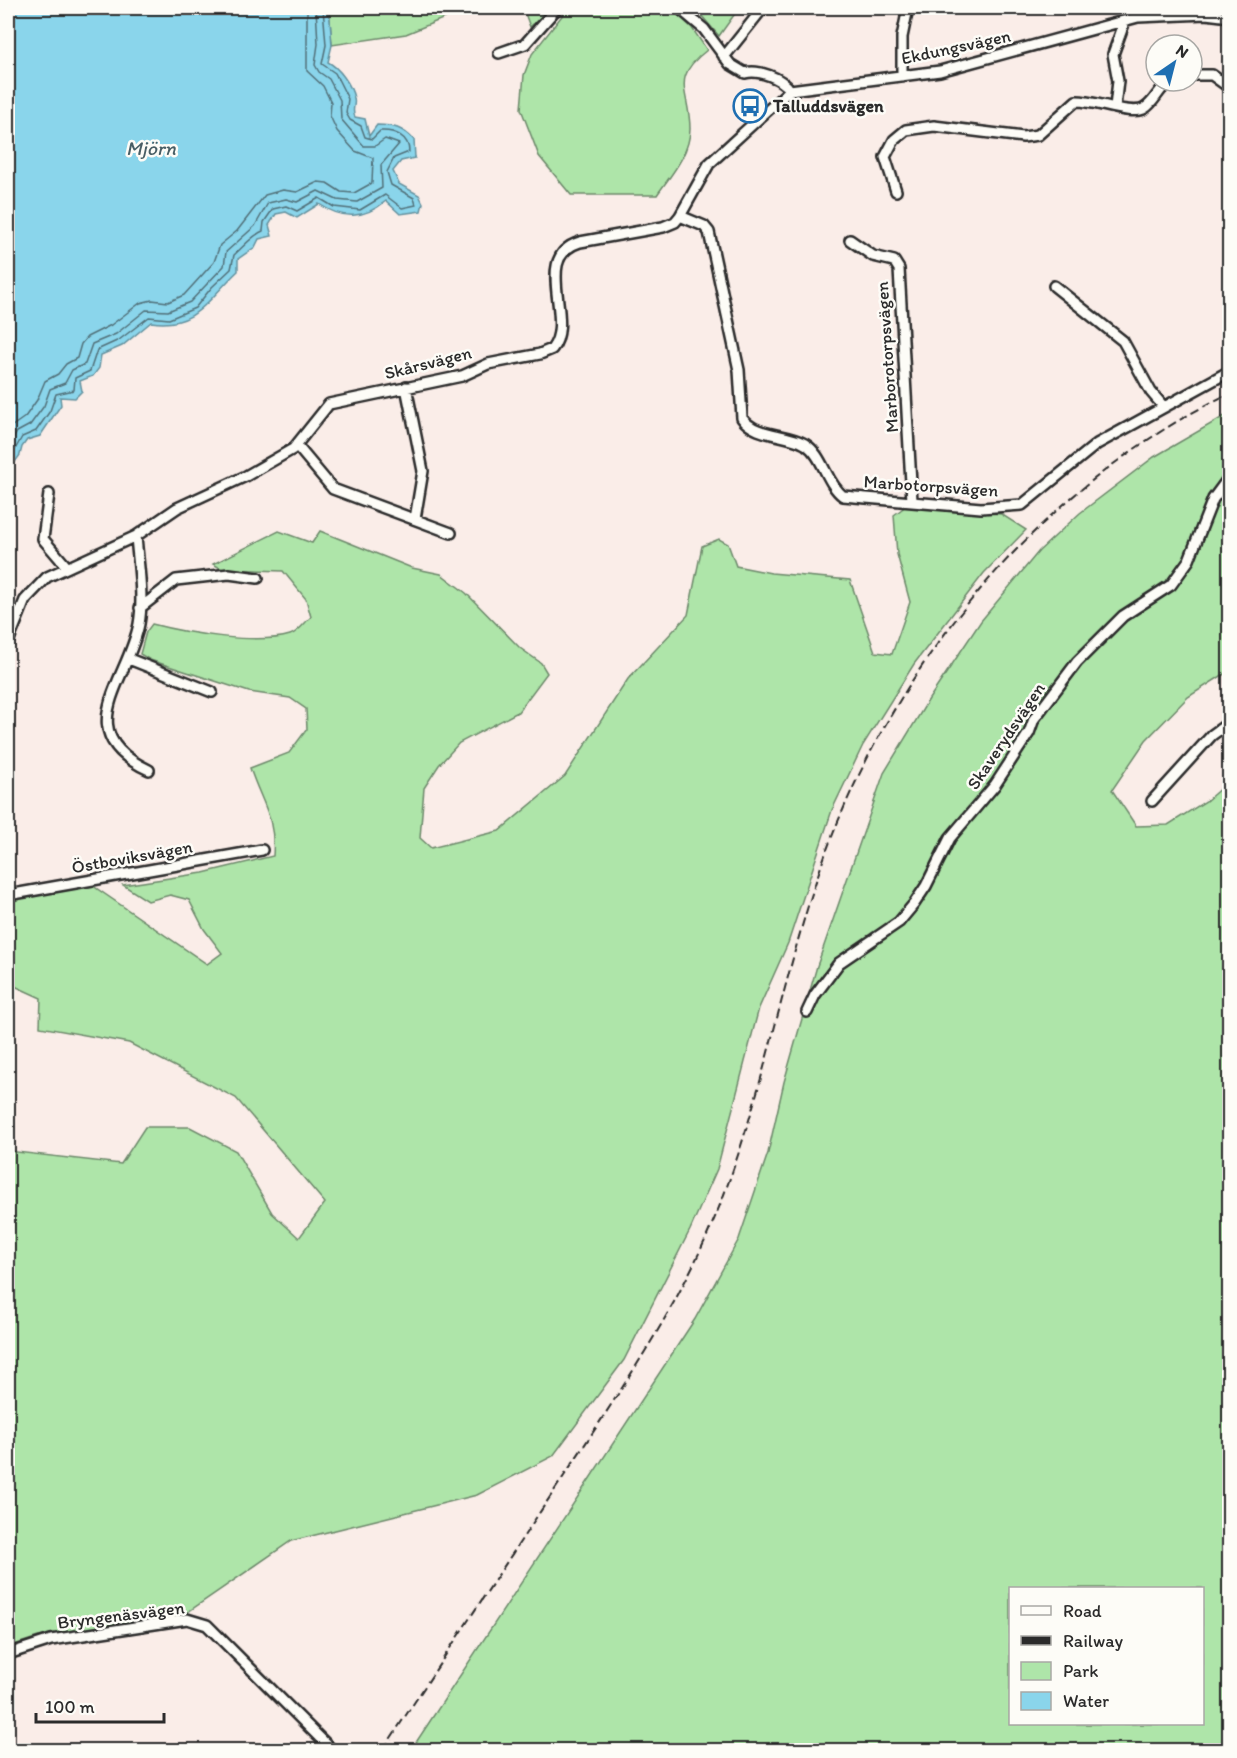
<svg xmlns="http://www.w3.org/2000/svg" width="1237" height="1758" font-family="Itim,sans-serif">
<style>
.green{fill:#aee5a9;stroke:#6c886a;stroke-width:1.5;fill-rule:evenodd}
.water{fill:#8ad5eb;stroke:#64919e;stroke-width:1.5}
.lines{fill:none;stroke-linecap:round;stroke-linejoin:round}
.shore{stroke:#516f78;stroke-width:1.5}
.street-casing{stroke:#2b2b2b;stroke-width:14}
.street{stroke:#fdfcf7;stroke-width:9}
.rail{stroke:#2b2b2b;stroke-width:2;stroke-dasharray:9 4.5;stroke-linecap:butt}
.labels{text-anchor:middle;dominant-baseline:central;stroke-width:5;stroke-linejoin:round;paint-order:stroke}
.street-label{font-size:18px;fill:#2b2b2b;stroke:#fdfcf7}
.poi-label{font-size:18px;font-weight:bold;fill:#2b2b2b;stroke:#fdfcf7;text-anchor:start}
.water-label{font-size:20px;font-style:italic;fill:#485e65;stroke:#fdfcf7}
</style>
<rect width="100%" height="100%" fill="#faede8"/>
<filter id="ink" filterUnits="userSpaceOnUse"><feTurbulence type="fractalNoise" baseFrequency=".0167" numOctaves="2"/><feDisplacementMap in="SourceGraphic" scale="12" xChannelSelector="R" yChannelSelector="G"/><feConvolveMatrix kernelMatrix="1 2 1 2 8 2 1 2 1" color-interpolation-filters="sRGB"/></filter>
<g filter="url(#ink)">
<path class="green" d="M329,8H469L406,34L332,45Z
M523,8H550L530,27Z
M568,8H670L692,28L707,50C669,79 690,91 690,129C690,154 670,176 657,195H571L539,156L521,109L524,75L532,54Z
M695,8H739L719,36Z
M1228,414L1229,671L1188,697L1146,740L1112,790L1136,826L1168,825L1206,801L1229,781V1750H411L695,1319L739,1239L768,1153L784,1082L817,966L884,773L929,699L981,621L1039,551L1080,513L1154,457ZM1010,1588H1202V1724H1010Z
M906,506L1001,514L1026,530L984,573L914,664L863,745L832,810L788,943L759,1008L717,1169L690,1230L624,1360L553,1456L477,1495L291,1541L179,1618L38,1637L8,1647V1151L121,1164L145,1127H190L236,1151L272,1213L299,1238L325,1203L236,1098L129,1043L40,1027L41,998L8,983V900L93,886L207,964L222,953L204,929L189,900L170,895L148,901L123,885L203,873L273,856C276,817 261,802 250,768L289,753L307,729L306,709L290,698L249,692L150,660L140,654L146,632L152,624C186,633 257,645 290,635C298,633 305,622 311,617L306,599L283,571L222,569L213,564L279,531L312,543L320,531L412,568L441,574L466,593L520,648L541,663L547,673L518,712L459,743L439,765L424,788L420,838L431,848L499,831L565,776L628,679L688,615L702,546L719,539L728,544L736,566L771,573L850,580L875,652L892,654L910,602L897,554L894,515Z"/>
<path class="water" d="M8,8H329L332,45L328,62C339,68 351,84 354,98C356,105 351,110 355,117L365,119L369,136L377,125C393,125 403,128 414,140L415,158L401,161L393,171L399,184L419,195L423,203L421,211L400,214L386,201C364,219 343,220 319,204L297,218L286,212L276,214L269,225L272,236L259,239L255,247L238,259V271C208,299 196,329 151,322L122,346L101,355L99,368L93,376L80,381L82,391L75,398L60,397L61,405L40,436L27,440L22,447L20,455L8,472Z"/>
<g class="lines">
<path class="shore" d="M8,429L25,417L37,400L45,381L58,374L66,364L77,358L81,344L87,337L111,325L140,303L152,300L168,302L184,295L214,262L220,245L237,231L265,195L283,190L297,192L318,182L327,183L341,192L354,193L372,183L373,158L355,151L337,131L330,116L331,102L323,86L307,71V8
M8,448L17,432L30,425L44,406L50,389L65,383L72,370L85,364L92,344L116,334L146,310L168,311L190,302L224,266L226,252L255,226L268,203L286,199L297,202L318,191L337,200L357,202L382,188L381,165L399,144L385,139L375,146H364L341,119L340,100L329,79L319,72L315,65L318,44L316,8
M8,462L22,437L36,431L50,411L56,394L74,390L75,378L90,371L97,350L119,340L149,317L169,319L195,308L212,287L231,269L234,255C243,247 253,235 263,231L264,222L273,209L286,206L297,211L319,198L334,207L360,210L385,195L402,208L416,205L414,198L391,185L387,172L394,158L409,152C409,136 394,130 380,131L372,139L365,137L361,126L350,120L346,113L348,99L335,73L322,64L326,45L323,8"/>
<g class="street-casing">
<path id="street" d="M679,8L704,29L730,64L745,73C758,69 782,78 790,90
M499,53L525,44L557,8
M724,57L763,8
M1192,75H1212L1230,88
M902,76V37L908,8
M1115,107L1118,81L1113,54L1125,21
M896,191L885,157L894,140L906,130L934,126L1023,137L1038,135L1076,101C1095,100 1132,117 1145,108C1156,101 1159,87 1171,81
M680,216L704,226L709,232L739,370L742,418C755,437 786,433 805,444C823,455 826,483 843,496L981,508L1022,505L1097,444L1230,371
M850,240L873,256L894,261L899,269L912,501
M1054,286L1123,341L1151,392L1163,406
M406,387L423,471L415,519
M297,446L333,489L451,533
M49,494L43,539L67,567
M136,536C138,564 144,596 139,624C128,681 68,733 149,770
M140,608L176,580L229,574L258,578
M8,642L25,600L47,577L136,536L177,508L246,476L293,449L329,404L462,376L488,364L540,354L552,349C576,319 531,257 580,242L663,227L675,222L680,216L709,164L790,90L940,71L1138,17L1206,14L1230,17
M129,659L212,692
M1152,801L1212,735L1230,722
M8,895L262,850
M807,1012L815,995L839,963L899,922L914,904L926,886L950,838L995,785L1029,733L1034,719L1077,662L1123,616L1171,585L1189,560L1213,499L1230,476
M8,1654L51,1640L187,1619L207,1625L332,1750"/>
</g>
<use href="#street" class="street"/>
<path class="rail" d="M383,1750C443,1659 503,1567 564,1476C612,1403 663,1330 700,1251C757,1131 776,1000 818,875C886,673 1036,487 1230,393"/>
</g>
</g>
<defs>
<g id="bus-ring" transform="scale(1.725)"><circle r="9.5" fill="#fdfcf7" stroke="#1f6fb2" stroke-width="1.5"/><path d="M-5-6H5V4H4V6H2V4H-2V6H-4V4H-5ZM-3.5-4V0h7V-4ZM-3.5 1.2v1.5H-2V1.2ZM2 1.2v1.5H3.5V1.2Z" fill="#1f6fb2"/></g>
</defs>
<g fill-rule="evenodd">
<use href="#bus-ring" x="750" y="106"/>
</g>
<g class="labels">
<g class="street-label">
<text transform="translate(956 47) rotate(-12)">Ekdungsvägen</text>
<text transform="translate(887 357) rotate(-94)">Marborotorpsvägen</text>
<text transform="translate(428 363) rotate(-14)">Skårsvägen</text>
<text transform="translate(931 486) rotate(4)">Marbotorpsvägen</text>
<text transform="translate(1006 736) rotate(-56)">Skaverydsvägen</text>
<text transform="translate(132 857) rotate(-10)">Östboviksvägen</text>
<text transform="translate(121 1615) rotate(-7)">Bryngenäsvägen</text>
</g>
<g class="poi-label">
<text x="773" y="106">Talluddsvägen</text>
</g>
<g class="water-label">
<text x="151" y="148">Mjörn</text>
</g>
</g>
<rect width="1237" height="1758" fill="none" stroke="#fdfcf7" stroke-width="30"/>
<rect x="15" y="15" width="1207" height="1728" fill="none" stroke="#2b2b2b" stroke-width="2" filter="url(#ink)"/>
<rect x="1009" y="1587" width="195" height="138" fill="#fdfcf7" stroke="#a9a8a5" stroke-width="1.5"/>
<rect x="1021" y="1606" width="30" height="9" fill="#fdfcf7" stroke="#a9a8a5" stroke-width="1.5"/>
<text x="1063" y="1617" font-size="18" fill="#2b2b2b">Road</text>
<rect x="1021" y="1636" width="30" height="9" fill="#2b2b2b" stroke="#a9a8a5" stroke-width="1.5"/>
<text x="1063" y="1647" font-size="18" fill="#2b2b2b">Railway</text>
<rect x="1021" y="1662" width="30" height="18" fill="#aee5a9" stroke="#a9a8a5" stroke-width="1.5"/>
<text x="1063" y="1677" font-size="18" fill="#2b2b2b">Park</text>
<rect x="1021" y="1692" width="30" height="18" fill="#8ad5eb" stroke="#a9a8a5" stroke-width="1.5"/>
<text x="1063" y="1707" font-size="18" fill="#2b2b2b">Water</text>
<g transform="translate(1174 63) rotate(35)"><circle r="28" fill="#fdfcf7" stroke="#a9a8a5" stroke-width="1.5"/>
<path d="M0-4.5L10 22L0 15L-10 22Z" fill="#1f6fb2"/>
<text y="-9" font-size="16" font-weight="bold" text-anchor="middle" fill="#2b2b2b">N</text>
</g>
<path d="M36 1713v9h128v-9" fill="none" stroke="#2b2b2b" stroke-width="3"/>
<text x="45" y="1713" font-size="18" fill="#2b2b2b" stroke="#fdfcf7" stroke-width="4.5" paint-order="stroke">100 m</text>
</svg>
